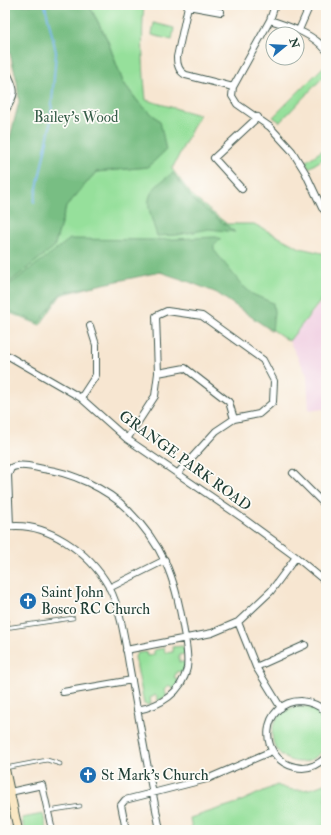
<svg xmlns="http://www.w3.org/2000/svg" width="331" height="835" font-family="'IM FELL Double Pica',serif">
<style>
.built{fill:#f1d0e3}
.green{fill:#96e09b;stroke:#5a8e68}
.forest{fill:#78be83;stroke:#4c7e5c}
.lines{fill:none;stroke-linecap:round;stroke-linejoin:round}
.stream{stroke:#76b6ea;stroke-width:2}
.lane-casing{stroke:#3f564c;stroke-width:4.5}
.street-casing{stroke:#3f564c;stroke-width:8}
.secondary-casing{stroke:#3f564c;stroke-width:10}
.lane{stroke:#fff;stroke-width:3}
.street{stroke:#fff;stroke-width:6}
.secondary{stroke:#fae7c3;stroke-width:8}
.labels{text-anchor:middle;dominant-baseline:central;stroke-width:3.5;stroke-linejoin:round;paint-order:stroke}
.park-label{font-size:15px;fill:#375e49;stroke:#fdfcf7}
.street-label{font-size:15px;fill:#1f3d34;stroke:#fdfcf7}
.poi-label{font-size:15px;fill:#1f3d34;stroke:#fdfcf7;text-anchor:start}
</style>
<rect width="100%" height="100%" fill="#fdfcf7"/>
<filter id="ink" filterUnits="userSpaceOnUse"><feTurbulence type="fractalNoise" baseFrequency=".025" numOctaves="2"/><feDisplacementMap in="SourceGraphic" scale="8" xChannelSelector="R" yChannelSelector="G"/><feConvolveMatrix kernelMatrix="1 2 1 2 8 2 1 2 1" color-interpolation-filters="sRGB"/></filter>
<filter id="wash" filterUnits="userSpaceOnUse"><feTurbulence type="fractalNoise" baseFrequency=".012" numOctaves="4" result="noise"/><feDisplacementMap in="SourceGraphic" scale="16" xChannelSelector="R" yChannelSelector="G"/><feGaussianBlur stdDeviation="0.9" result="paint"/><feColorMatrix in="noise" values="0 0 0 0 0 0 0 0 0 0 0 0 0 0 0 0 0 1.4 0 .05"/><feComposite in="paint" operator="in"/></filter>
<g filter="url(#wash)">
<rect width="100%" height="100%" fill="#f7e6d1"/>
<path class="built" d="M326,296V411L323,409L309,411L307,375L289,341Z"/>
<path class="green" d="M89,5H144C141,33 143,72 146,100L199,115L172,169L193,197L227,224H254L300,248L326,254V294L289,341L217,292L172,273L152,270L61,295L40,325L5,311V286L54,247L66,207L96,172L147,167L160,121L139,103L123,82L107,39Z
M154,23L174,28L172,40L152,35Z
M326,64V74L280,122L273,117Z
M326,148V157L309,168L305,162Z
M183,646L185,654L179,655V662H186L183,673L177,671L174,678L179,681L174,690L169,685L164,690L167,696L158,701L156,695L150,698L151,704L147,705L144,704L135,657L137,653L146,652L147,656L154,655V650L164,648L165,653L173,652L172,647Z
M272 734a28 28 0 1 1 56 0a28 28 0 1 1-56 0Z
M326,783V830H192L190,818L237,803L277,785C294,793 309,791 326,783Z
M43,814L47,830H24L22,818Z"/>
<path class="forest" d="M5,5H89L107,39L123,82L139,103L160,121L166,150L148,167L96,172L66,207L54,247L5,286V150L7,149L19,102L17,81L5,34Z
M173,173L192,199L235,232L209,229L177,235L157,236C147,203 140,195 173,173Z
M216,237L221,239L214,245V250L241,284L252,294L273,303L274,312L272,331L217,293L187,281L160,272L61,293L39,323L5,309V288L70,239L155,240Z"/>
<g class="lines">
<path class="stream" d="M34,202L50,127L56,52L45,5"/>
</g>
</g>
<g filter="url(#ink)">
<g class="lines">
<g class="lane-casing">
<path id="lane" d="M5,614L8,628
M5,628L73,618
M322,760V762L326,767
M5,768L47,760L60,764
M48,811L80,806"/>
</g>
<g class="street-casing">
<path id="street" d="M275,5L270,20L233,87L232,96L237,104L270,127L292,151L305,172L322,208L326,212
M221,12L188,6L177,57C177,64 179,72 186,75L233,87
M270,20C290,27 312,33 326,50
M299,30L310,5
M5,68C14,89 19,90 5,111
M242,189L214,158L258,117
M5,354L81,398L127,439L244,519L296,557L326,582
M158,373L185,368L229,402L234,419
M81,398L96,375V345L90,326
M127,439L155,396L158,373L156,316L167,311L202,316L263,360L274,381L273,402L259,414L234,419L216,431L178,473
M293,473L326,506
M10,526L8,475L11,468C19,463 34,467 43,469C71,472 107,489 127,509C163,545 175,577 183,626C185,639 189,654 187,668C182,693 160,706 137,710
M5,527C46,520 90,553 109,587C123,614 126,651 132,681C141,731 150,780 160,830
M109,588L165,560
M238,622L256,667L281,708
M126,650L212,633L238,622L271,591L296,557
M256,667L305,645
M63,692L132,680
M326,712C319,705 311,702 301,701C261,701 256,758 295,767C307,770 318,765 326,757
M10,792L42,785L52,830
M126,830L121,805L125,800L207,779L272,751"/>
</g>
<g class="secondary-casing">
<path id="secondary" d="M5,769L18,830"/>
</g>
<use href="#lane" class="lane"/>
<use href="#street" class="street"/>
<use href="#secondary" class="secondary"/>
</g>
</g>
<defs>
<g id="church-disc" transform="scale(0.9)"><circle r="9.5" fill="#1f6fb2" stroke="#fdfcf7"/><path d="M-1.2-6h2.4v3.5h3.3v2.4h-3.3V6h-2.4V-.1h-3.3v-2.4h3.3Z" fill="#fff"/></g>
</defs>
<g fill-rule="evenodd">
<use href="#church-disc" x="28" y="601"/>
<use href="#church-disc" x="88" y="775"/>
</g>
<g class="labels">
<g class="park-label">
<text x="76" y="117">Bailey's Wood</text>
</g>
<g class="street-label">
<text transform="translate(185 461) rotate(36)">GRANGE PARK ROAD</text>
</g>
<g class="poi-label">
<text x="41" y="592">Saint John<tspan x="41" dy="17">Bosco RC Church</tspan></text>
<text x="101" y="775">St Mark's Church</text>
</g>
</g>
<rect width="331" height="835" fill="none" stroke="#fdfcf7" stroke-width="20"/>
<g transform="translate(285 46) rotate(72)"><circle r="19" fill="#fdfcf7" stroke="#a4b0a9"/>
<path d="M0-3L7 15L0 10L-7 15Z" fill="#1f6fb2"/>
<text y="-6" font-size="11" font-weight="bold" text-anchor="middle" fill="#1f3d34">N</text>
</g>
</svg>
